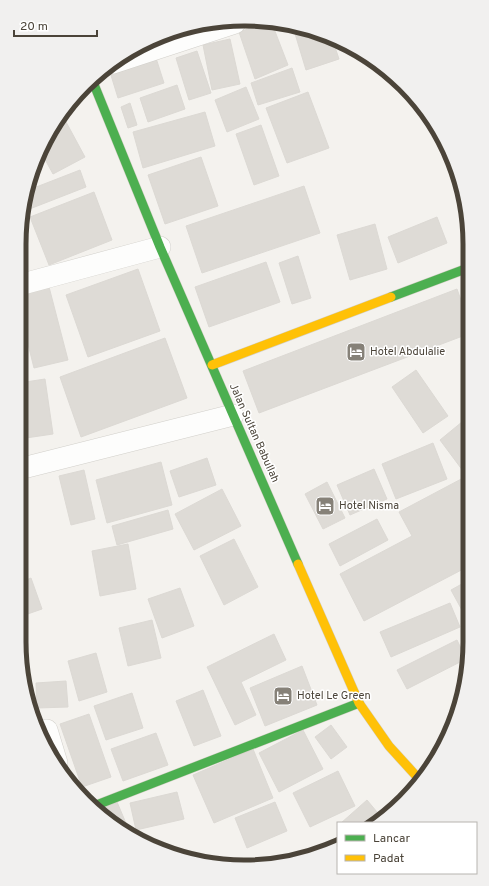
<svg xmlns="http://www.w3.org/2000/svg" width="489" height="886" font-family="Overpass,sans-serif">
<style>
.building{fill:#dedbd6;stroke:#dcd9d4}
.lines{fill:none;stroke-linecap:round;stroke-linejoin:round}
.street-casing{stroke:#d2d0cb;stroke-width:22}
.fast-casing{stroke:#d3cfc5;stroke-width:10}
.slow-casing{stroke:#d3cfc5;stroke-width:10}
.street{stroke:#fdfdfc;stroke-width:21}
.fast{stroke:#4caf50;stroke-width:9}
.slow{stroke:#ffc107;stroke-width:9}
.labels{text-anchor:middle;dominant-baseline:central;stroke-width:3;stroke-linejoin:round;paint-order:stroke}
.poi-label{font-size:11px;fill:#4b4439;stroke:#fff;text-anchor:start}
.street-label{font-size:11px;fill:#4b4439;stroke:#fff}
.rim{fill:none;stroke:#4b4439;stroke-width:5}
</style>
<rect width="100%" height="100%" fill="#f4f2ee"/>
<path class="building" d="M271,21L288,65L255,79L239,32Z
M293,27L333,41L339,59L306,70Z
M230,39L240,84L212,90L203,45Z
M357,49L373,60L363,64Z
M197,51L211,93L189,100L176,58Z
M156,58L164,83L118,98L110,72Z
M292,68L300,92L258,105L251,83Z
M177,85L185,109L148,122L140,98Z
M246,87L259,119L227,132L215,100Z
M308,92L329,148L287,163L266,108Z
M130,103L137,125L128,128L121,107Z
M205,112L215,146L143,168L133,132Z
M65,120L85,157L53,174L41,152L49,132L54,126Z
M261,125L279,176L254,185L236,134Z
M201,157L218,206L165,224L148,175Z
M80,170L86,187L27,210L24,202L26,191Z
M304,186L320,233L202,273L186,226Z
M94,192L112,240L49,265L30,217Z
M437,217L447,243L398,263L388,237Z
M375,224L387,269L350,280L337,235Z
M298,256L311,298L292,304L279,263Z
M266,262L280,302L209,327L195,287Z
M138,269L160,331L88,357L66,295Z
M48,283L68,360L34,368L19,308V291Z
M457,289L468,320V334L259,413L243,371Z
M165,338L187,398L81,437L60,377Z
M416,370L448,416L423,433L392,387Z
M45,379L53,434L19,439V383Z
M468,417L469,418V479L440,440Z
M433,443L447,479L396,499L382,464Z
M207,458L216,485L179,497L170,471Z
M161,462L172,505L107,523L96,480Z
M374,469L387,499L350,515L337,485Z
M84,470L95,519L71,525L59,476Z
M465,477L469,486V566L364,621L340,574L412,536L399,512Z
M327,482L345,518L323,529L305,494Z
M222,489L241,526L194,550L175,514Z
M168,510L173,529L117,545L112,526Z
M377,519L388,540L340,566L329,544Z
M234,539L258,587L224,605L200,556Z
M128,544L136,589L100,596L92,551Z
M31,578L42,609L19,617V583Z
M469,580V623L451,590Z
M180,588L194,626L162,638L148,599Z
M450,603L460,627L391,657L380,632Z
M152,620L161,658L128,666L119,628Z
M274,634L286,660L241,682L256,715L235,725L207,667Z
M457,640L466,659L407,689L397,670Z
M96,653L107,692L79,701L68,661Z
M302,666L317,705L265,726L250,688Z
M66,681L68,707L37,708L36,683Z
M203,690L221,736L194,746L176,701Z
M132,693L143,728L106,740L94,706Z
M89,714L111,777L82,787L60,724Z
M331,725L347,747L331,759L315,737Z
M303,730L323,769L279,792L259,753Z
M156,733L168,765L123,781L111,749Z
M253,749L273,798L214,823L193,775Z
M338,771L355,806L310,827L293,793Z
M177,792L184,819L136,830L130,803Z
M367,800L382,818L374,823H341Z
M117,802L131,835L119,829L98,810Z
M275,802L287,831L247,848L235,818Z"/>
<g class="lines">
<g class="street-casing">
<path id="street" d="M113,63L235,23
M19,285L160,247
M19,469L233,415
M40,731L47,730L57,763"/>
</g>
<g class="fast-casing">
<path id="fast" d="M93,82L160,247L298,564
M391,297L468,268
M94,806L359,703"/>
</g>
<g class="slow-casing">
<path id="slow" d="M212,365L391,297
M298,564L359,703L389,746L419,779"/>
</g>
<use href="#street" class="street"/>
<use href="#fast" class="fast"/>
<use href="#slow" class="slow"/>
</g>
<defs>
<g id="hotel-square" transform="scale(1)"><rect x="-9" y="-9" width="18" height="18" rx="4" fill="#868178" stroke="#fff"/><path d="M-6-4.5h1.5V1H6V5H4.5V3h-9V5H-6ZM-4 0a1.8 1.8 0 1 1 3.6 0ZM.5 0V-2.5h3Q6-2.5 6 0Z" fill="#fff"/></g>
</defs>
<g fill-rule="evenodd">
<use href="#hotel-square" x="356" y="352"/>
<use href="#hotel-square" x="325" y="506"/>
<use href="#hotel-square" x="283" y="696"/>
</g>
<g class="labels">
<g class="poi-label">
<text x="370" y="352">Hotel Abdulalie</text>
<text x="339" y="506">Hotel Nisma</text>
<text x="297" y="696">Hotel Le Green</text>
</g>
<g class="street-label">
<text transform="translate(254 433) rotate(66)">Jalan Sultan Babullah</text>
</g>
</g>
<path d="M0 0H489V886H0ZM244 26H245A218 218 0 0 1 463 244V642A218 218 0 0 1 245 860H244A218 218 0 0 1 26 642V244A218 218 0 0 1 244 26Z" fill="#f1f0ef" fill-rule="evenodd"/>
<path class="rim" d="M244 26H245A218 218 0 0 1 463 244V642A218 218 0 0 1 245 860H244A218 218 0 0 1 26 642V244A218 218 0 0 1 244 26Z"/>
<rect x="337" y="822" width="140" height="52" fill="#ffffff" stroke="#b7b4b0"/>
<rect x="345" y="835" width="20" height="6" fill="#4caf50" stroke="#b7b4b0"/>
<text x="373" y="842" font-size="12" fill="#4b4439">Lancar</text>
<rect x="345" y="855" width="20" height="6" fill="#ffc107" stroke="#b7b4b0"/>
<text x="373" y="862" font-size="12" fill="#4b4439">Padat</text>
<path d="M14 30v6h83v-6" fill="none" stroke="#4b4439" stroke-width="2"/>
<text x="20" y="30" font-size="12" fill="#4b4439" stroke="#ffffff" stroke-width="3" paint-order="stroke">20 m</text>
</svg>
